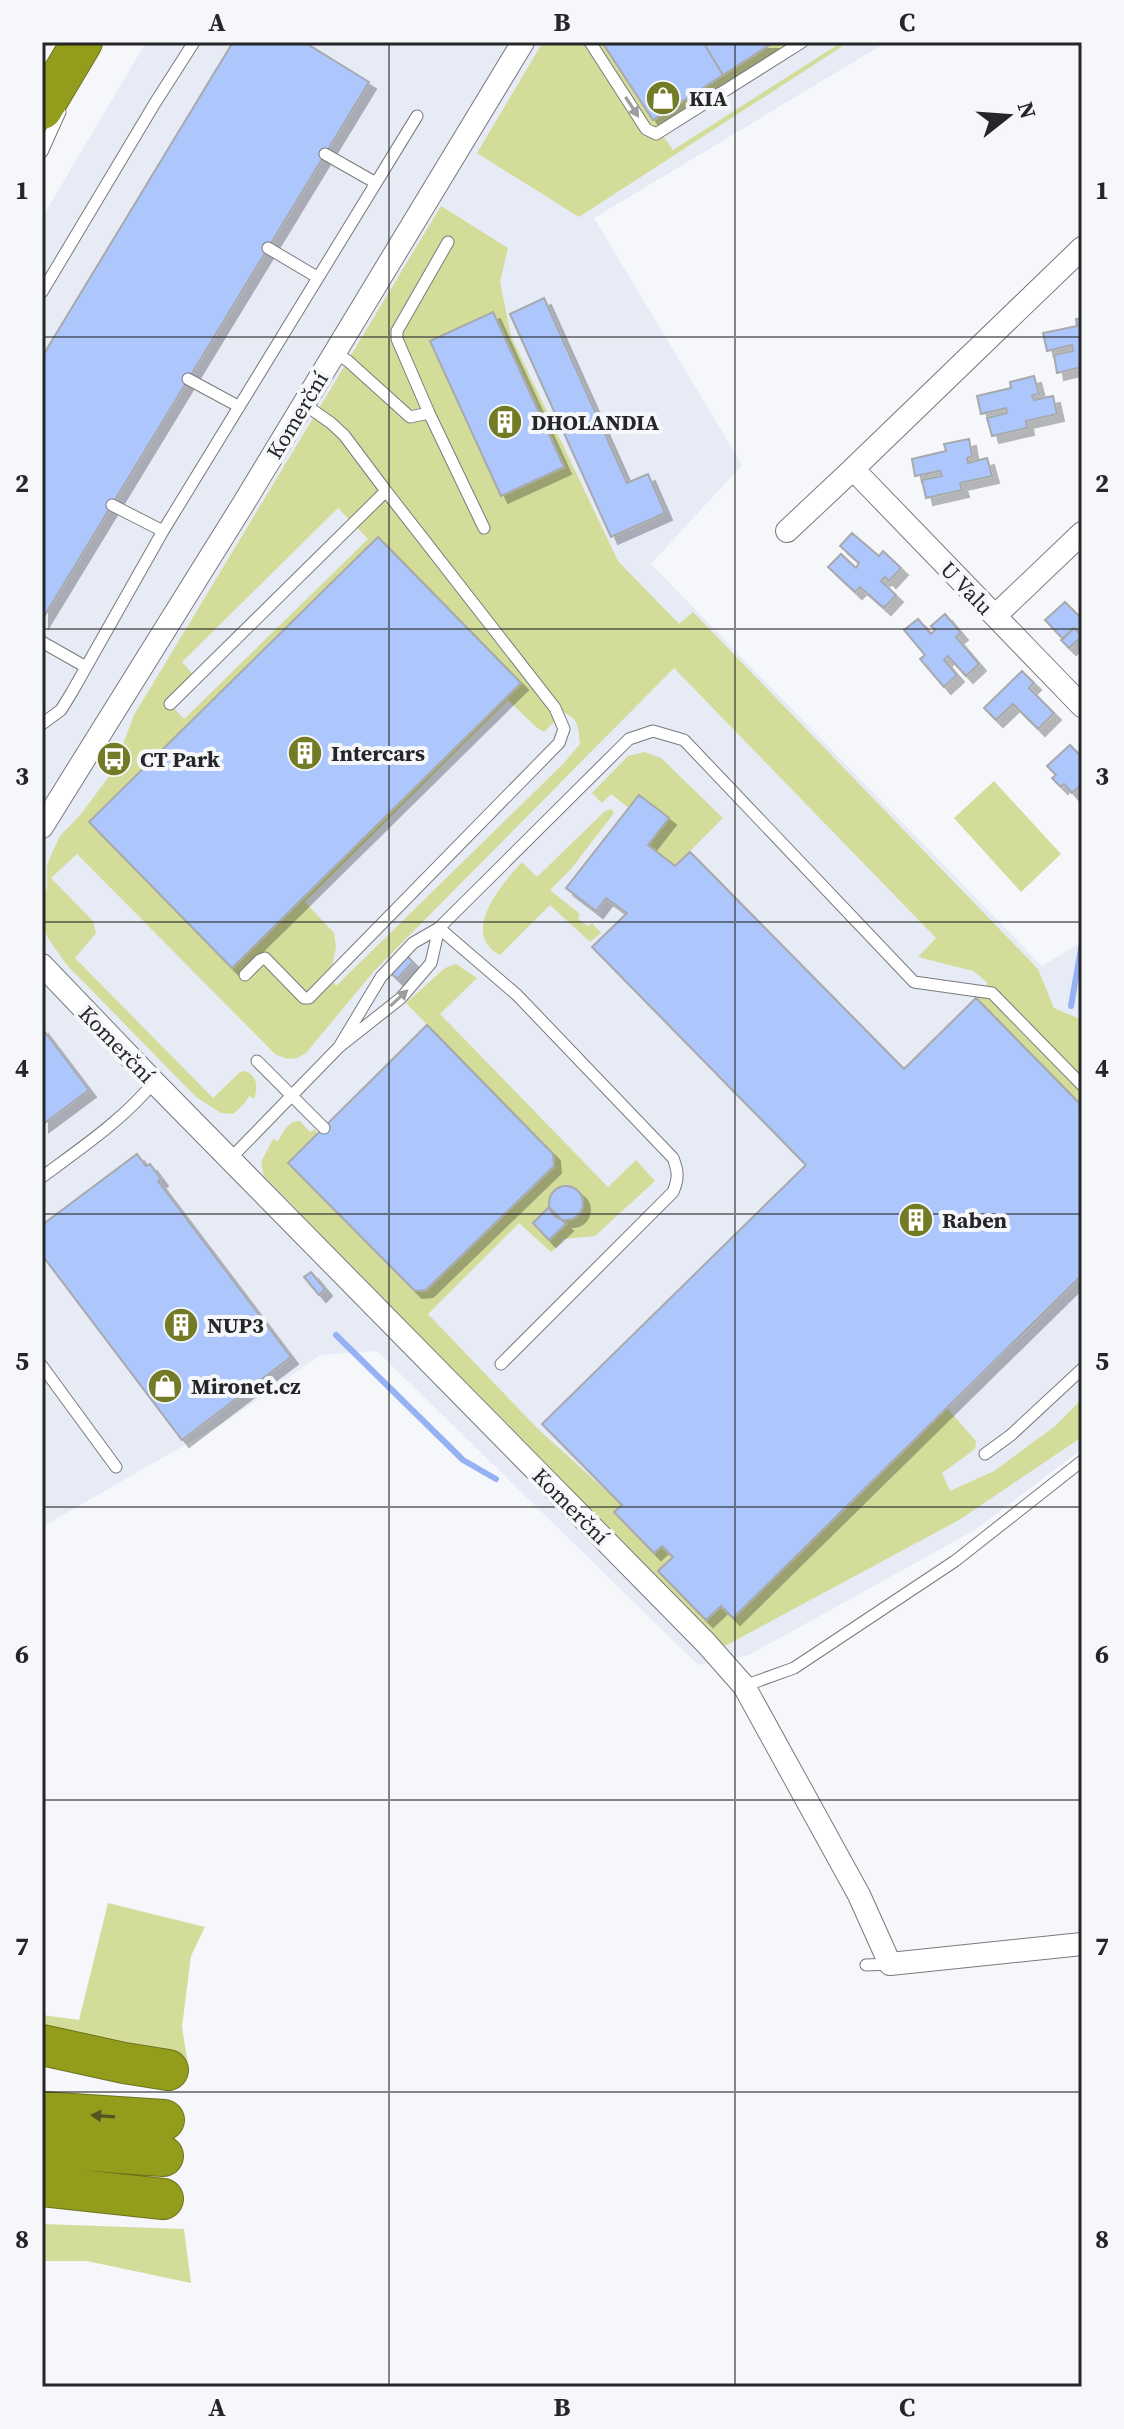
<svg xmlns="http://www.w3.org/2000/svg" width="1124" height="2429" font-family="'Source Serif 4',serif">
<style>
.built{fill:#e6ebf5}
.green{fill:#d4dc9a;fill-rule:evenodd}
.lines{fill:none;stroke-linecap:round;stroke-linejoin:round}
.stream{stroke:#94b2f4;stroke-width:6}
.building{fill:#adc7fd;stroke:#a7a9ac;stroke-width:2;filter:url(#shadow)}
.service-casing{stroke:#797a7d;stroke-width:13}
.minor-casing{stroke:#797a7d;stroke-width:24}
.motorway-casing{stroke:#6c731f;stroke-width:42}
.service{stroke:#fff;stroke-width:11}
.minor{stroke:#fff;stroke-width:22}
.motorway{stroke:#939c1b;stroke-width:40}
.oneway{fill:#9d9d9e}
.oneway2{fill:#515522}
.grid{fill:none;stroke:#252627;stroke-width:2;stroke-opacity:0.55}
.labels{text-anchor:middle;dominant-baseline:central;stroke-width:8;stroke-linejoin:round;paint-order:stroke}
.poi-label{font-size:22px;font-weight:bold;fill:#252627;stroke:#f5f7fa;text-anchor:start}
.street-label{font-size:22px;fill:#252627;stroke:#f5f7fa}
.neatline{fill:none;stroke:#252627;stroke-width:3}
.grid-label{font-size:26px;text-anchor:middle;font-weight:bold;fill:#252627}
</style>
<defs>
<filter id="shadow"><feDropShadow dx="7" dy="7" stdDeviation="0" flood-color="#0004"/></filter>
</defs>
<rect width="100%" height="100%" fill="#f5f7fa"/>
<path class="built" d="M146,42H887L594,218L742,465L651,564L1042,966L1082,942V1449L975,1530L749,1655L698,1665L377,1351L320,1355L230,1419L42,1527V218Z"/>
<path class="green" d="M543,42H602L653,120L774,42H802L661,133L673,150L842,42H849L579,217L477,153Z
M441,206L508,248L500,282L511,336L618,561L679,624L693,612L1038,969L1054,1008L1082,1020V1106L976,998L985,992L987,982L973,971L918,957L936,938L674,668L375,970L306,1053C294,1061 287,1060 275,1054L77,854L51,878L93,921L96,933L75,958L213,1098L240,1072L245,1071C258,1076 258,1088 254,1099L249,1096L244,1104L233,1114L221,1113L196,1097L66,964L48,938L42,924V905L47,887V865L51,855L60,836L81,814L113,771L134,715ZM338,508L368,539L184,719L170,704L196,678L182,662ZM378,538L521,683L232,968L89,822ZM508,700L536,727L544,732L554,722L555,708C577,718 578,720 580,744L564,763L336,986L330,977L336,947L334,933L305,902Z
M644,752L661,758L723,818L675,866L648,845L668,818L639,795L629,808L611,794L602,803L592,793L628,756Z
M994,781L1061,854L1021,892L954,818Z
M611,809L614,813L571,869L550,890L580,914L578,919L588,926L592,923L601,933L590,942L550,905L500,955C459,933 502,884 522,862L537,877L605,811Z
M456,964L477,978L440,1014L608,1187L636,1160L655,1181L595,1236L564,1239L551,1252L519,1223L428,1314L538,1429L622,1505L615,1513L654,1552L662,1546L673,1557L658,1571L721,1606L733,1618L947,1408L976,1441L975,1449L942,1473L950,1491L994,1471L1054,1427L1082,1399V1437L959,1520L723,1647L264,1176L261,1162L273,1139L278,1141C284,1132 288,1120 300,1121L310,1132L315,1129L317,1135L288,1164L414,1291L426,1290L554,1166L553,1154L406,1003L445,968ZM566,1186C583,1189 588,1205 576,1217L560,1219L549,1240L533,1223L550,1208C548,1196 554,1188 566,1186Z
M108,1903L205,1927L191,1956L182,2027L188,2064L42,2031V2015L79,2020Z
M42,2224L184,2229L191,2283L87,2261H42Z"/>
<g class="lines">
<path class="stream" d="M1071,1006L1082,943
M336,1335L463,1460L496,1479"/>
</g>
<path class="building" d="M233,42H304L369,82L42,620V357Z
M602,42H703L723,75L653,120Z
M703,42H774L723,75Z
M544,298L627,483L648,474L665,513L611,537L510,314Z
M493,312L564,467L501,496L430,341Z
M1082,318V367L1057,373L1054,355L1073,351L1072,345L1047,351L1043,333L1077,326L1076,319Z
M1034,376L1039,394L1032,395L1034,400L1053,396L1057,414L1026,421L1027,428L992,436L987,418L1007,413L1006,408L981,414L977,396L1011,388L1010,382Z
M969,439L972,456L967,458L968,463L987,458L992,476L960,483L962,490L926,498L922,480L942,476L940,471L915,476L912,459L946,451L944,444Z
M852,533L879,556L883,551L901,568L889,581L885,577L881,581L896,595L884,608L860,587L855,592L828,567L841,554L856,568L859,563L840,546Z
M378,537L521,683L232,968L89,822Z
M1065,602L1082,619V636L1074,628L1063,639L1045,620Z
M945,614L961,633L956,637L979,664L966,676L948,656L944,660L957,675L944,687L920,659L925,655L904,630L918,619L931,634L935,630L931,626Z
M1074,628L1082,636L1069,648L1061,640Z
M1022,671L1034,683L1029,688L1054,713L1038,729L1013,704L996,720L984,708Z
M1070,745L1082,757V784L1072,793L1064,784L1061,787L1052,778L1056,775L1047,766Z
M639,795L669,818L648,845L675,866L690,852L904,1069L976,998L1082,1106V1275L733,1618L721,1606L706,1620L658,1571L673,1557L662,1546L654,1553L614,1512L622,1505L542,1424L806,1165L592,947L627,913L606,898L596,911L566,888Z
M406,955L413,962L397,979L390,972Z
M427,1025L553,1154L554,1166L426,1290L415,1291L288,1163Z
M42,1028L89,1090L42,1125Z
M137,1154L146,1166L150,1164L161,1179L158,1181L291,1357L182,1440L42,1255V1225Z
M549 1203a17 17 0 1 1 34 0a17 17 0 1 1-34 0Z
M549,1207L566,1224L549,1240L533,1223Z
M311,1272L325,1289L319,1295L304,1277Z"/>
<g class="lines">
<g class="service-casing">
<path id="service" d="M590,42L646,129L656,134L802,42
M42,152L60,112
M325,154L376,183
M268,248L317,277
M42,292L155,103L194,42
M335,353L348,361L410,417L429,413L484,528
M188,379L238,406
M304,404L331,423L344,435L386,491
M429,413L397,339V331L448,242
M112,505L163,531
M42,642L86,667
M170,704L386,491L555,708L564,729L559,743L309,998H304L265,958L260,960L245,975
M42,724L61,710L72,692L163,531L417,116
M439,928L517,995L673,1158C678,1171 679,1178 673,1192L501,1364
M339,1047L381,977L413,943L439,928L629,739L653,731L684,740L914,982L992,993L1082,1085
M257,1061L324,1128
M230,1159L339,1047L401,998L431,963L439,928
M42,1177C81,1148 123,1120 154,1082
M42,1366L116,1467
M985,1454L1011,1435L1082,1369
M744,1686L794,1668L955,1561L1082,1461
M866,1965L890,1964"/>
</g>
<g class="minor-casing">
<path id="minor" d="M1082,248L853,469L1082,706
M787,531L853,469
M995,616L1082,533
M42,827L242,506L523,42
M42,965L154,1082L706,1643L744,1686L859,1895L890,1964L1082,1944"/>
</g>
<g class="motorway-casing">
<path id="motorway" d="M42,109L82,42
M42,2045L124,2063L168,2070
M42,2112L164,2120
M42,2147L163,2156
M42,2186L163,2199"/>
</g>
<use href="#service" class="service"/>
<use href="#minor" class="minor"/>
<use href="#motorway" class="motorway"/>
</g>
<defs><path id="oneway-solid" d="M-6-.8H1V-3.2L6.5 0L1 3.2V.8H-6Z" transform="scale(2)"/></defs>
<g class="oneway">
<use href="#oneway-solid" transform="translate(632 107) rotate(57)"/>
<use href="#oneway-solid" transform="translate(399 998) rotate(-43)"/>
</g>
<use class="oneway2" href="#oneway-solid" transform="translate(103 2116) rotate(-176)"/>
<path class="grid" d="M389,42V2387M735,42V2387M42,337H1082M42,629H1082M42,922H1082M42,1214H1082M42,1507H1082M42,1800H1082M42,2092H1082"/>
<defs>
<g id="shop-disc" transform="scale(1.8)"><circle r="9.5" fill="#747b26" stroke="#f5f7fa"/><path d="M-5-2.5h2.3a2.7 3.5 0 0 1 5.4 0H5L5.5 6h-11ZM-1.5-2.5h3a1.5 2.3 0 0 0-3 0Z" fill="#fff"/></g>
<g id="building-disc" transform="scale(1.8)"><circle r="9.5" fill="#747b26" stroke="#f5f7fa"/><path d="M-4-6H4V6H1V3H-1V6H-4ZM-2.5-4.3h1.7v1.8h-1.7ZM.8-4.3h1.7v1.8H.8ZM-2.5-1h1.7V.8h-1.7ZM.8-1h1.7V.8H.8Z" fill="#fff"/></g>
<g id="bus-disc" transform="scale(1.8)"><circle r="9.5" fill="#747b26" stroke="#f5f7fa"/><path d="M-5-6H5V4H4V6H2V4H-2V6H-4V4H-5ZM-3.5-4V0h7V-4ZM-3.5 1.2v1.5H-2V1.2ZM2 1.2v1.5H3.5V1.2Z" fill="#fff"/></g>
</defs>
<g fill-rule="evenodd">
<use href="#shop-disc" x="663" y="98"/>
<use href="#building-disc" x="505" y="422"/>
<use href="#building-disc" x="305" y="753"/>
<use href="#bus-disc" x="114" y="759"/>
<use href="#building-disc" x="916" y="1220"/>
<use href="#building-disc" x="181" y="1325"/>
<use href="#shop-disc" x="165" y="1386"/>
</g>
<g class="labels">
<g class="poi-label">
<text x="689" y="98">KIA</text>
<text x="531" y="422">DHOLANDIA</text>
<text x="331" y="753">Intercars</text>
<text x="140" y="759">CT Park</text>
<text x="942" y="1220">Raben</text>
<text x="207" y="1325">NUP3</text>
<text x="191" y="1386">Mironet.cz</text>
</g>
<g class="street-label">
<text transform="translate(297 415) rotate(-59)">Komerční</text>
<text transform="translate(967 588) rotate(46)">U Valu</text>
<text transform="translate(117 1044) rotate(46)">Komerční</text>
<text transform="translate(571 1506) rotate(45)">Komerční</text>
</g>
</g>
<rect width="1124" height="2429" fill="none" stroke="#f5f7fa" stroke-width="88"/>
<g transform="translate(1008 116) rotate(73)" stroke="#f5f7fa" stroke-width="6" paint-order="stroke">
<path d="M0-6L14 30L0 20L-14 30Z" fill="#252627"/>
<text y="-12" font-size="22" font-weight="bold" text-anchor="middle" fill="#252627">N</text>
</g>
<rect x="44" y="44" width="1036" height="2341" class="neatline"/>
<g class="grid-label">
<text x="217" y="31">A</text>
<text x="562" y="31">B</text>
<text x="907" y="31">C</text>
<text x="22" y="199">1</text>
<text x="1102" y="199">1</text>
<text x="22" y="492">2</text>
<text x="1102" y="492">2</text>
<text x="22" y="785">3</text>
<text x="1102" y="785">3</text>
<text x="22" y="1077">4</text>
<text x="1102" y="1077">4</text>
<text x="22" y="1370">5</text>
<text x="1102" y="1370">5</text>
<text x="22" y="1663">6</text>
<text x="1102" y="1663">6</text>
<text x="22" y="1955">7</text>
<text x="1102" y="1955">7</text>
<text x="22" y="2248">8</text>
<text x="1102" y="2248">8</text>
<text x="217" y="2416">A</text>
<text x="562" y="2416">B</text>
<text x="907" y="2416">C</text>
</g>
</svg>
